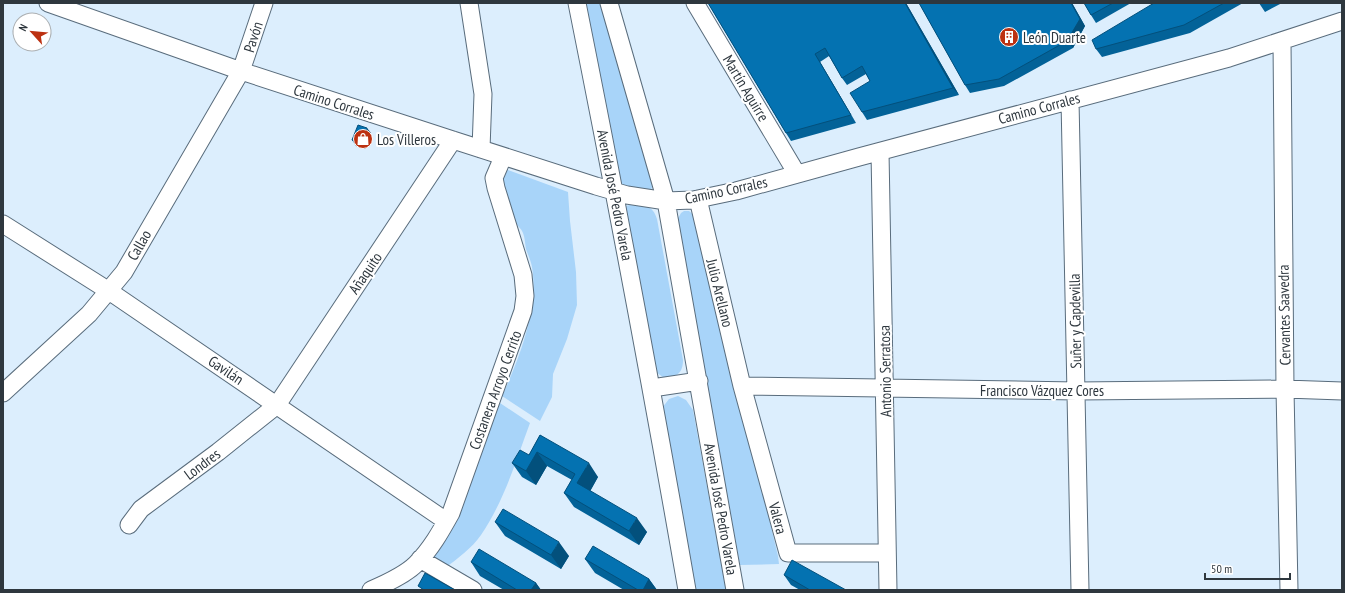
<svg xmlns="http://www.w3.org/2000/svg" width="1345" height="593" font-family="'PT Sans Narrow',sans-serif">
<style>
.green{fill:#a8d4f9}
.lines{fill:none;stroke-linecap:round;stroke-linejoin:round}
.minor-casing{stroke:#596c7c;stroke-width:19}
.minor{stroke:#fff;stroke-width:17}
.wall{fill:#036298}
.shaded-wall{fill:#03507c}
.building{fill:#0472b1;stroke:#03507c}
.labels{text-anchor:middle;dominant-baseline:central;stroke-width:4;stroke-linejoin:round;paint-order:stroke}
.street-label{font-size:15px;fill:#2e373e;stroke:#fff}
.poi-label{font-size:15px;fill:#2e373e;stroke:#fff;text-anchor:start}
</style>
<rect width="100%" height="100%" fill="#dceefd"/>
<path class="green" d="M582,3H602L651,181L652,187L651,191L621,188Z
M505,169L568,192L570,221L576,272L577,305L567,339L553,374L552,397L540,421L502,396C519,360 539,308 532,267C531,261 528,255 526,249C525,244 525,236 522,231C520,227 515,224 513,219C506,207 499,182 505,169Z
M630,205C643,206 653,204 657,219L683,360C683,374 676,377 664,378L656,372L625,206Z
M684,211H689L695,216L708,262L778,556L779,564L740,565L677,220L681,213Z
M678,396L686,400L693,410L726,590H693L662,408L669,399Z
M500,403L530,423C516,461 504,501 481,535C472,548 457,559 445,568L429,558L480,450Z"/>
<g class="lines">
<g class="minor-casing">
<path id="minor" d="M48,3L241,71L453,140L596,186L627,195L666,201L693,200L736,191L859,157L1229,58L1342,21
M469,3L483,94L481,149
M577,3C616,198 653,394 687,590
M609,3L666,201L735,590
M695,3L797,174
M1282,41L1285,389L1289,590
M1070,100L1080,590
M880,152L888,590
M698,199L742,386L788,553H887
M3,224L109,291L446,521
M742,386L1077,391L1285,389L1342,391
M652,388L699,381
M3,393L89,314L124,272L241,71L264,3
M129,525L141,509L218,452L277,405L453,140
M420,559L473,590
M371,590C385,584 406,574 416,564C431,549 441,531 451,513L523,311L525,296L523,275L496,188L494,178L503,157"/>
</g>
<use href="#minor" class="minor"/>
</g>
<path class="wall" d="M708,3H906L959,95L867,120L862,112L870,81L866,74L847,85L842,78L829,56L820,62L856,123L791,141L786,133Z
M919,3H1072L1085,26L1073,48L1004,86L970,93L965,85Z
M1084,3H1131L1096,23L1091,15Z
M1154,3H1243L1190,33L1102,57L1096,49Z
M1259,3H1282L1265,12Z
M371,133L365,149L356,146L352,140Z
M540,435L598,477L590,491L647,532L639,545L574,507L564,493L572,480L547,466L536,485L522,477L512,463L529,455Z
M495,522L569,556L561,569L505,536Z
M585,559L649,579L657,590H624L595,573Z
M471,562L536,583L541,590H504L480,576Z
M784,575L846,590H800L791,585Z"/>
<path class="shaded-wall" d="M905,3H906L959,95L953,88Z
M1071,3H1072L1085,26L1073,48L1067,41Z
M815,54L820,62L856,123L851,115Z
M367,128L371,133L365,149L361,144Z
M537,452L547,466L536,485L526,471Z
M589,463L598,477L587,497L577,483Z
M637,518L647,532L639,545L629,531Z
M559,542L569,556L561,569L551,555Z
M649,579L657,590H643Z
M536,583L541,590H531Z"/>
<path class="building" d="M708,3H905L953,88L862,112L850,93L870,81L862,66L842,78L825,48L815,54L851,115L786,133Z
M919,3H1071L1080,19L1067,41L999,79L965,85Z
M1084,3H1113L1091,15Z
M1154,3H1224L1184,25L1096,49L1092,40Z
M358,125L367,128L361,144L352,140Z
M540,435L589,463L577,483L637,518L629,531L564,493L575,474L537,452L526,471L512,463L520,450L529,455Z
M503,509L559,542L551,555L495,522Z
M593,546L649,579L643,590H638L585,559Z
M479,549L536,583L531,590H517L471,562Z
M792,560L846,590H810L784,575Z
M425,573L455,590H424L418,586Z"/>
<defs>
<g id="building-disc" transform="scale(1)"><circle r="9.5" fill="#bc3111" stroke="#fff"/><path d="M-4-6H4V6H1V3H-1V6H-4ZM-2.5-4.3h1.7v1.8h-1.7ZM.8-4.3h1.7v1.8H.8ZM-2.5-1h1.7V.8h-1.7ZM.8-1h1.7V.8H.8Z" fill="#fff"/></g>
<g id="shop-disc" transform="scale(1)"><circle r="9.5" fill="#bc3111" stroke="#fff"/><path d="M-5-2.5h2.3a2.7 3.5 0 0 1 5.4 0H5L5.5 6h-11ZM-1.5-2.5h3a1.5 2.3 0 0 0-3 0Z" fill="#fff"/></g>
</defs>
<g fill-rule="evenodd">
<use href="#building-disc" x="1009" y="37"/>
<use href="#shop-disc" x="363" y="139"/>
</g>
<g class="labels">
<g class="street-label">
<text transform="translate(253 37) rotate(-72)">Pavón</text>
<text transform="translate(746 88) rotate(59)">Martín Aguirre</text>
<text transform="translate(334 102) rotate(18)">Camino Corrales</text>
<text transform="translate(1039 108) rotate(-15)">Camino Corrales</text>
<text transform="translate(726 190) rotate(-12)">Camino Corrales</text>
<text transform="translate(615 195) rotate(79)">Avenida José Pedro Varela</text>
<text transform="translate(139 245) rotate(-60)">Callao</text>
<text transform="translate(365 273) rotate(-56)">Añaquito</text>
<text transform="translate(720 293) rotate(76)">Julio Arellano</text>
<text transform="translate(1284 315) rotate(-91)">Cervantes Saavedra</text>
<text transform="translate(1075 321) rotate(-91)">Suñer y Capdevilla</text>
<text transform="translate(226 370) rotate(34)">Gavilán</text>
<text transform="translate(885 371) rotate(-91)">Antonio Serratosa</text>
<text transform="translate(495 390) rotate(-70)">Costanera Arroyo Cerrito</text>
<text x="1042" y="390">Francisco Vázquez Cores</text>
<text transform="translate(202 464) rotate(-37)">Londres</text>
<text transform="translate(721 509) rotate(80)">Avenida José Pedro Varela</text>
<text transform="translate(778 518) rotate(75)">Valera</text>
</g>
<g class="poi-label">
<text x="1023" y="37">León Duarte</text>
<text x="377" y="139">Los Villeros</text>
</g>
</g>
<rect width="1345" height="593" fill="none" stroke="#2e373e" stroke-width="8"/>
<g transform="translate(32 32) rotate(297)"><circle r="19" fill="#ffffff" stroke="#abafb2"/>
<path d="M0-3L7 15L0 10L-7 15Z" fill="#bc3111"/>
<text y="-6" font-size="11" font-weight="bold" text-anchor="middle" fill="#2e373e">N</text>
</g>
<path d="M1205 573v6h85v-6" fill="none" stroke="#2e373e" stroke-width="2"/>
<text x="1211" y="573" font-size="12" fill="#2e373e" stroke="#ffffff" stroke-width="3" paint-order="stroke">50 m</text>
</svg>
